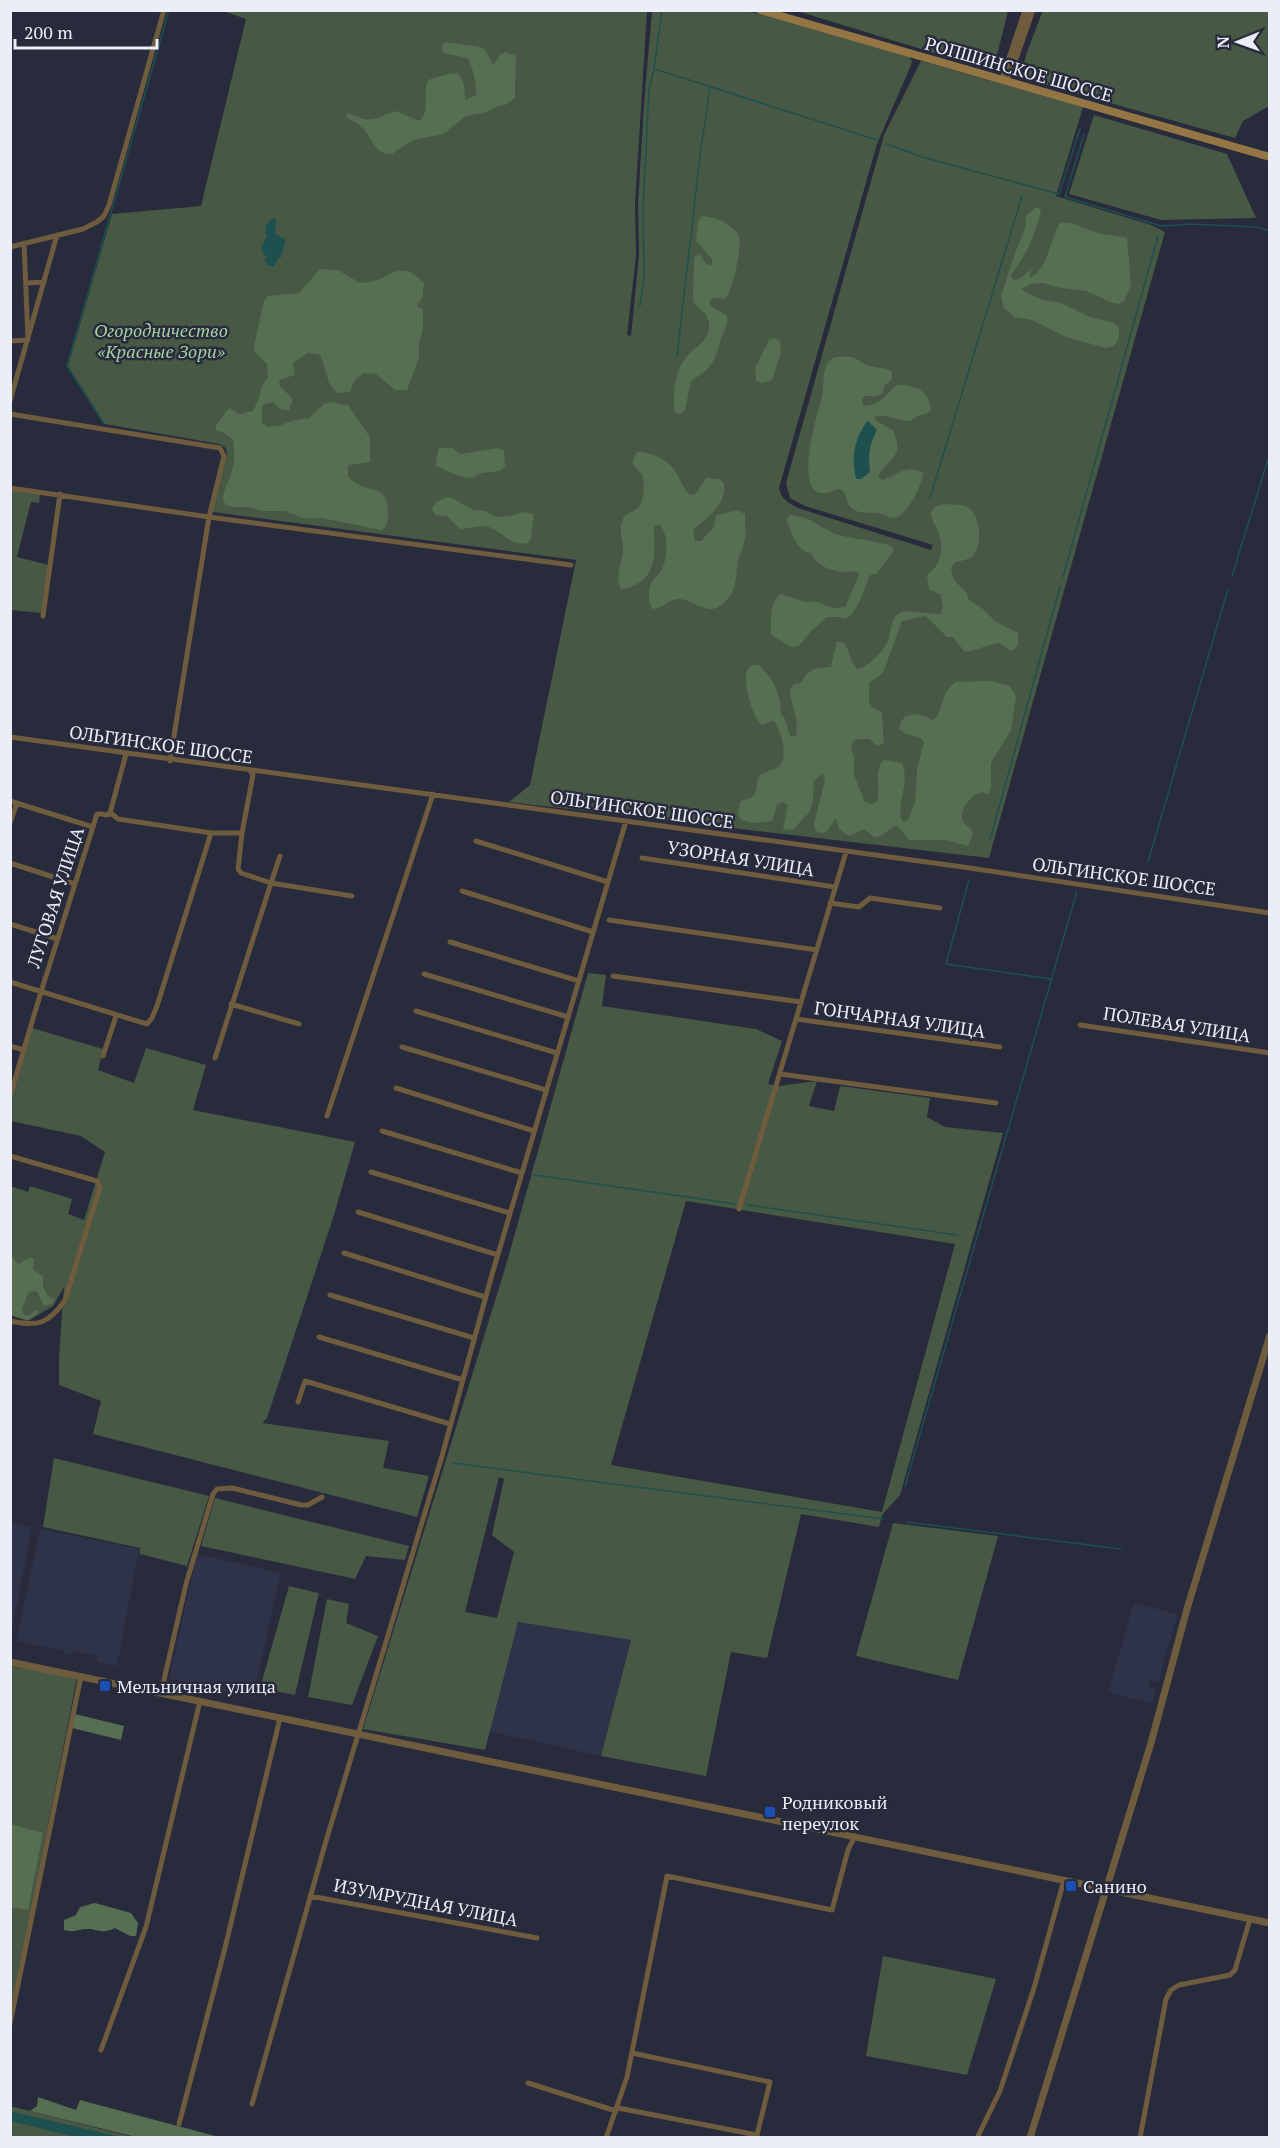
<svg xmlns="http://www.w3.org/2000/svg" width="1280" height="2148" font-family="'PT Serif',serif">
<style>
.built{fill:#2f3349}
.green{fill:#475844;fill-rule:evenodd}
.forest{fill:#566e51;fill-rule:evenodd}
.water{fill:#1e5050}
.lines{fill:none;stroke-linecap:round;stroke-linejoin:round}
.stream{stroke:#1e5050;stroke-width:1.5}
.minor{stroke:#6f5c3e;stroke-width:5}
.tertiary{stroke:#6f5c3e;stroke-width:7}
.secondary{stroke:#947645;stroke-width:8}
.transit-dot{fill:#1a4fb4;stroke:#272b3b;stroke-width:2}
.labels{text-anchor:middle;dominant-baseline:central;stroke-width:5;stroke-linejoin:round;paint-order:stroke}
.street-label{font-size:18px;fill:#ebeef9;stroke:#272b3b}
.park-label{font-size:18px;font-style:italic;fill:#a7d19f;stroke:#272b3b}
.poi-label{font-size:18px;fill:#ebeef9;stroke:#272b3b;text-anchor:start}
</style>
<rect width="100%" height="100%" fill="#272b3b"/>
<path class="built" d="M11,1522L32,1527L11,1634L10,1522Z
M40,1529L139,1549L117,1666L97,1662V1656L74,1651L72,1655L64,1653V1651L16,1641Z
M197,1554L281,1573L253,1698L169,1679Z
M1134,1602L1178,1615L1158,1682L1150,1681L1149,1687L1156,1689L1153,1702L1149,1703L1108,1692Z
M517,1622L631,1640L601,1756L489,1731Z"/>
<path class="green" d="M1043,10L1269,11V106L1243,121L1235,138L1028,80L1022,73L1026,55Z
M223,11H647L635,203L636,255L627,335L631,336L639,255L638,204L644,104L652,11H748L908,56L912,61L911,65L877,144L779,488C781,499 788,503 798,508L931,550L933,545L805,506L790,498L786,483L884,135L921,61L1083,107L1056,196L1151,225L1165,232L989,858L509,802L530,785L576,560L213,512L211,507L227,455L226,448L219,444L105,424L68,366L112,214L201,206L246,19Z
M797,11L1008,10V11L993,71Z
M1094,115L1227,154L1256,218L1161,220L1069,194Z
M10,490L40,494L39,503L31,502L17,557L49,565L41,613L11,610Z
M588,973L606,975L602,1006L756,1029L782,1041L768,1084L779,1086L817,1081L809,1106L834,1111L840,1086L930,1098L927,1117L945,1127L1003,1133L900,1495L882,1515L879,1527L801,1514L767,1658L731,1652L706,1776L601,1756L631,1640L518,1622L485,1750L363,1729L506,1265ZM686,1201L955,1244L882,1512L611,1465ZM499,1477L504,1479L492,1535L514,1552L497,1618L465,1612Z
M32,1028L103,1049L98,1070L134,1083L146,1048L206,1065L193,1110L355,1142L334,1215L267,1418L262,1423L389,1441L383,1468L429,1476L417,1517L93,1434L101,1401L59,1385V1357L64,1287L53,1306L28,1321L11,1316L10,1186L28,1192L30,1186L72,1199L68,1214L84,1220L105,1152L81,1136L11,1121V1096Z
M54,1458L209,1496L187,1566L140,1554V1548L43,1527Z
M215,1498L409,1546L405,1560L366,1556L355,1579L201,1546Z
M893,1523L998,1536L958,1680L856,1656Z
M289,1586L319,1593L295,1695L260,1688Z
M327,1599L349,1604L346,1623L378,1636L352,1705L308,1697Z
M10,1666L77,1678L11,2012L10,2011Z
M883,1956L996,1979L967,2075L866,2056Z
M10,2106L133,2137H11Z"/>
<path class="forest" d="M445,42L480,47L485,50L493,65L500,55L506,52L516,56L515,98L505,105L499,106L484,113L466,116L443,134L413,140L392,154C373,155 373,136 360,126C356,122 351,121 347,118L346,115L349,113C372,125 374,118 396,111L419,121C431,113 422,93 428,80C439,77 447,73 458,73C465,82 465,89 465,100L476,95C476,83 474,69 467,58L443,53L442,47Z
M1036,207L1041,209C1037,234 1026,254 1011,275L1013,280L1019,279L1033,268L1030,273V278C1048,269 1050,239 1060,223C1075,220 1084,230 1098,233C1108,235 1117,235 1127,238L1131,285L1124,301L1119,304L1113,303L1086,291L1061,288L1043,283L1031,284L1021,289L1042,300L1061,303L1090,317L1114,323L1119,327C1119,338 1119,346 1106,348L1066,337L1032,320L1014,317L1004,308L1001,296L1015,253L1025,229L1026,216Z
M702,216C713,216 735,225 739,236C743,245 732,293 725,299L713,298L709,301L711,306L727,316C728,325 724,331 721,339C714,363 713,367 691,381L685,410L680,414L674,412C674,396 673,380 681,365C691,344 718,343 706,314L696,306L693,301L694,257L700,254L706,264L712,265V259L696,241L698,221Z
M320,269L338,270L360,283C366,282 374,282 380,279C399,269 406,265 424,283L423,296L417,306L423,309V327L419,345V357L407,390H395L376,374L363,373L354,381L350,392L338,393C325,384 327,368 320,355L308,353L293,363L295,375L279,380L280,386L293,399L289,410H282L273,402L262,405V423L268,427L279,426L291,421L309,418L324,404L330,402L348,405L370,437V462L348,465V477C366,496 388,481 388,512C388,520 388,525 382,530L322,518H303L285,511H262L249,507H232L226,505L223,500C223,490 227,485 230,477C235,464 235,452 233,439L222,432L216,431V425L229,408L240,414L253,411L258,401L261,388L268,377L267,364L255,352L254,346L264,301L268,296L299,293Z
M775,338L780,341L781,353L772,380L761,383L756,380L755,368L769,340Z
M853,357L868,366L887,369L892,372V379L884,387L883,393L877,396H865L862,400L863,406C884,404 883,395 898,385C917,385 929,391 931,410C925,416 917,414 911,421C897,421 889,414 875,416L876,421L893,430C905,459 889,457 878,476L882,480C897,475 906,464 923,472C923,484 907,516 895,518C888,518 883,514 877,513C867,512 859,515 850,507C846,503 847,496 843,491L838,489C786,515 817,415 822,396C825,386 821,369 830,360C835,355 846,357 853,357ZM868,421L877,430L870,443L868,455L854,449L864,426Z
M439,448H452L461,454L498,448L504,450L505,467L500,471L482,473L471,478L458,476L436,466V460Z
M637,452C648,451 664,458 672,467C680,475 680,485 690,495L696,494L706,478L719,479L724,483C727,504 708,518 693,529L695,541H701L714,527L716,515C727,514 736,507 745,514C745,525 747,536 743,547C742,551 739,555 738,560C735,578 738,593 721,605C718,607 717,608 713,609C700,610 690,598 677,599C668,600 662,609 652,609C649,603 648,593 650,586C651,580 658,576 661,571C668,558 669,536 660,525H654C654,547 659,574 635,585C630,587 627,589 621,589C614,576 623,562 623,548C623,538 617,528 624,517C629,511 638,511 641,503C644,496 645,482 642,475C636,466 628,466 637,452Z
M446,497L452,498L473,510L485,511L496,517L510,516L523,512L534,514L531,538L528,543C511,547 503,532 489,527C480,524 469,529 460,529L447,516L435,515L432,509L435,503Z
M945,504C951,505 959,504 965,506C981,512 984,546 972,557C967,560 959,561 954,563L951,568L954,580L967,593L968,599L983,609L996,622L1018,633V645L1014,650H1009L1000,643C987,644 977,651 965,652L953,637H947L926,616L902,621L883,673L869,683V702L872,707L882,712L884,743L879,746L874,744L870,739H858L853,741L851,747L854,758V775L865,802L871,804L877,802C881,787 873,772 884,760L902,763C911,783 894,809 903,822L908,820L915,802L917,768L924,743L921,738L904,733L899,729C902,709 920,713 932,720L937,717L946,692L955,682L991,681L1010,686L1016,696L1011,730L991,763V789L988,795L982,792C967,795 952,821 971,828L973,835L968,846L945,840H909L898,826C888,827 885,837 874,837L864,829L849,836L839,829L836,818L826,832L820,833L815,830L814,824L825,779L823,773L814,781C813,790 814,807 808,814C803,819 799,822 795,829L783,830L788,805L783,802L777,805L772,821L753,823L741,820L738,814L740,802C744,799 750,799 753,796C760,790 754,779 761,774C768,770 777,771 782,762C787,753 780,727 773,721L762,725C753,719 745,688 746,677C746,671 748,668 752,665H759C775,681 780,692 781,714L785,719L790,736H796C800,719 790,705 790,689L795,684L801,683C810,667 813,669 831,667L837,641L843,642C850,650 850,661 857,669C867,668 884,651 888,641C892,631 889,617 902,612C909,610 931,614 941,614L943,608L941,595L929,589L927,576C932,569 938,567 940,557C941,552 942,543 940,537C938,524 918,509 945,504Z
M790,515C810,515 824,532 843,536C859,540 875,540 891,546L894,551L876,574L870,575C864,588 858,614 845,619L839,617H827L810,632L799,646L792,647L771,635C771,621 768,603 781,594L805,602H817L833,608L845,607L859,575L856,571C842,575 815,568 811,553C795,551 793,533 786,520Z
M11,1256L18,1264L29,1258H34L33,1270L43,1276V1287L48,1296L55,1299L52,1304L44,1306L37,1291L29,1292L22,1308L23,1314L29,1316L36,1310L39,1312L28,1320L11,1315Z
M75,1714L124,1726L121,1740L72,1728Z
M10,1824L43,1833L28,1910L11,1907Z
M95,1903L131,1913L138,1923L136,1936H130L115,1928C101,1935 98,1928 85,1929C75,1930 75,1933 64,1930V1920L76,1915L80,1907Z
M38,2097L76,2110L80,2100L219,2137H136L30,2111L37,2106Z"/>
<path class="water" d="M273,218L276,219L275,233L285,240C285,247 281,251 281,258H278L274,267L268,265L264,259L267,257L263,254L261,247L267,236L265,233L266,225Z
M868,421L877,430C869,445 868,455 870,472L861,479H856C851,459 854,437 868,421Z
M10,2111L120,2137H75L11,2121Z"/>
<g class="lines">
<path class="stream" d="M655,69L877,140
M1084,134L1065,197L1161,226L1191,224L1257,227L1270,231
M887,144L922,157L1059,194L1080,129
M640,306L644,279L643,207L649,90L654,69L662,10
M677,356L700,156L710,87
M104,424L67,366L169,10
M930,498L1022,196
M1232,576L1270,453
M1063,577L1158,236
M990,840L1060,587
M1148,862L1228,589
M969,880L946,964L1051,979
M534,1175L736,1204
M748,1205L957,1235
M453,1463L884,1519
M905,1486L1077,891
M906,1522L1121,1549"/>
<path class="minor" d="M10,247L83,229L97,222L104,216L109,205L164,10
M26,283L44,282
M10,341L28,340L24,243
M10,401L57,235
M10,414L220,448L224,456L209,517L170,761
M10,488L209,517L571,565
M43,616L60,494
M10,737L963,867L1270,913
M10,801L93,827
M107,814L110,813L126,754
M105,815L112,814L118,819L211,833H242
M10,823L17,803
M476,841L608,882
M280,856L271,883L352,896
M642,858L835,887
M10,863L75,884
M462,891L593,932
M830,903L859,907L870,898L940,908
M609,920L817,950
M10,924L58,939
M450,942L579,981
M424,974L568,1017
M613,976L801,1002
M10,982L147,1024L152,1018L157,1006L211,833
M231,1004L299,1024
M416,1011L557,1053
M796,1019L1000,1047
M1080,1025L1270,1053
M10,1046L24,1050
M402,1047L546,1090
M103,1056L116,1016
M215,1058L271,883L241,873L238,869L242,833L253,775L251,772
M780,1074L996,1103
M396,1088L534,1131
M10,1096L41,992L97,814H102
M327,1116L433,794
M382,1131L522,1173
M10,1156L97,1181L100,1187L65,1300C49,1324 37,1327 10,1321
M371,1172L510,1213
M739,1209L846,852
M358,1212L498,1255
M344,1253L485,1297
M330,1295L474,1338
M319,1337L463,1380
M298,1402L305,1381L450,1424
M161,1693L186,1584L213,1494L217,1489L232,1488L301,1505H308L322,1497
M310,1896L537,1938
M10,2024L81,1676
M101,2050L146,1927L200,1701
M528,2083L616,2111
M252,2104L326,1841L442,1456L491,1278L626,821
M618,2108L757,2135L770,2082L632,2053
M179,2124L225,1948L280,1718
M606,2138L627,2077L667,1876L832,1910L848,1850L855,1836
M977,2138L1000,2091L1034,1988L1064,1880
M1140,2138L1166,1999L1171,1990L1179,1985L1230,1975L1235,1970L1250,1919"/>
<path class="tertiary" d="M1004,76L1026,10
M1004,80L1011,70L1032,10
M10,1662L1270,1923
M1030,2138L1151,1743L1187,1609L1270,1335"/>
<path class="secondary" d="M760,10L1270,157"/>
</g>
<g class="transit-dot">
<rect x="99" y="1680" width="12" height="12" rx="3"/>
<rect x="764" y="1806" width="12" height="12" rx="3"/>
<rect x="1065" y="1880" width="12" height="12" rx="3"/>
</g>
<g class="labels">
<g class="street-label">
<text transform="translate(1019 69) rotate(16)">РОПШИНСКОЕ ШОССЕ</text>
<text transform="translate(161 744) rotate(8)">ОЛЬГИНСКОЕ ШОССЕ</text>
<text transform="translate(642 809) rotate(8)">ОЛЬГИНСКОЕ ШОССЕ</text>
<text transform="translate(741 858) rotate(9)">УЗОРНАЯ УЛИЦА</text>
<text transform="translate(1124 876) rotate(8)">ОЛЬГИНСКОЕ ШОССЕ</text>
<text transform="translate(55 897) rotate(-72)">ЛУГОВАЯ УЛИЦА</text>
<text transform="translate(900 1019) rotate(8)">ГОНЧАРНАЯ УЛИЦА</text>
<text transform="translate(1177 1024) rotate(9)">ПОЛЕВАЯ УЛИЦА</text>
<text transform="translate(426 1902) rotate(11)">ИЗУМРУДНАЯ УЛИЦА</text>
</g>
<g class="park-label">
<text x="161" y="330">Огородничество<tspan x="161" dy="21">«Красные Зори»</tspan></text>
</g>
<g class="poi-label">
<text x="117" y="1686">Мельничная улица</text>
<text x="782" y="1802">Родниковый<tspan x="782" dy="21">переулок</tspan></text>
<text x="1083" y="1886">Санино</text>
</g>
</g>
<rect width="1280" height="2148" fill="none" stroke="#ebeef9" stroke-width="24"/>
<g transform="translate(1238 42) rotate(269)" stroke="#272b3b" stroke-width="4.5" paint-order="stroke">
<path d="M0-4.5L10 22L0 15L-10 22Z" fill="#ebeef9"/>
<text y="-9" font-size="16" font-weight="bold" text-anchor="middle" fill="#ebeef9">N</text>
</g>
<path d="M15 39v9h142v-9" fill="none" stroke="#ebeef9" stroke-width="3"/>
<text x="24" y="39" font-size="18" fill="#ebeef9" stroke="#272b3b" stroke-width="4.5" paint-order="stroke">200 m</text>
</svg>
